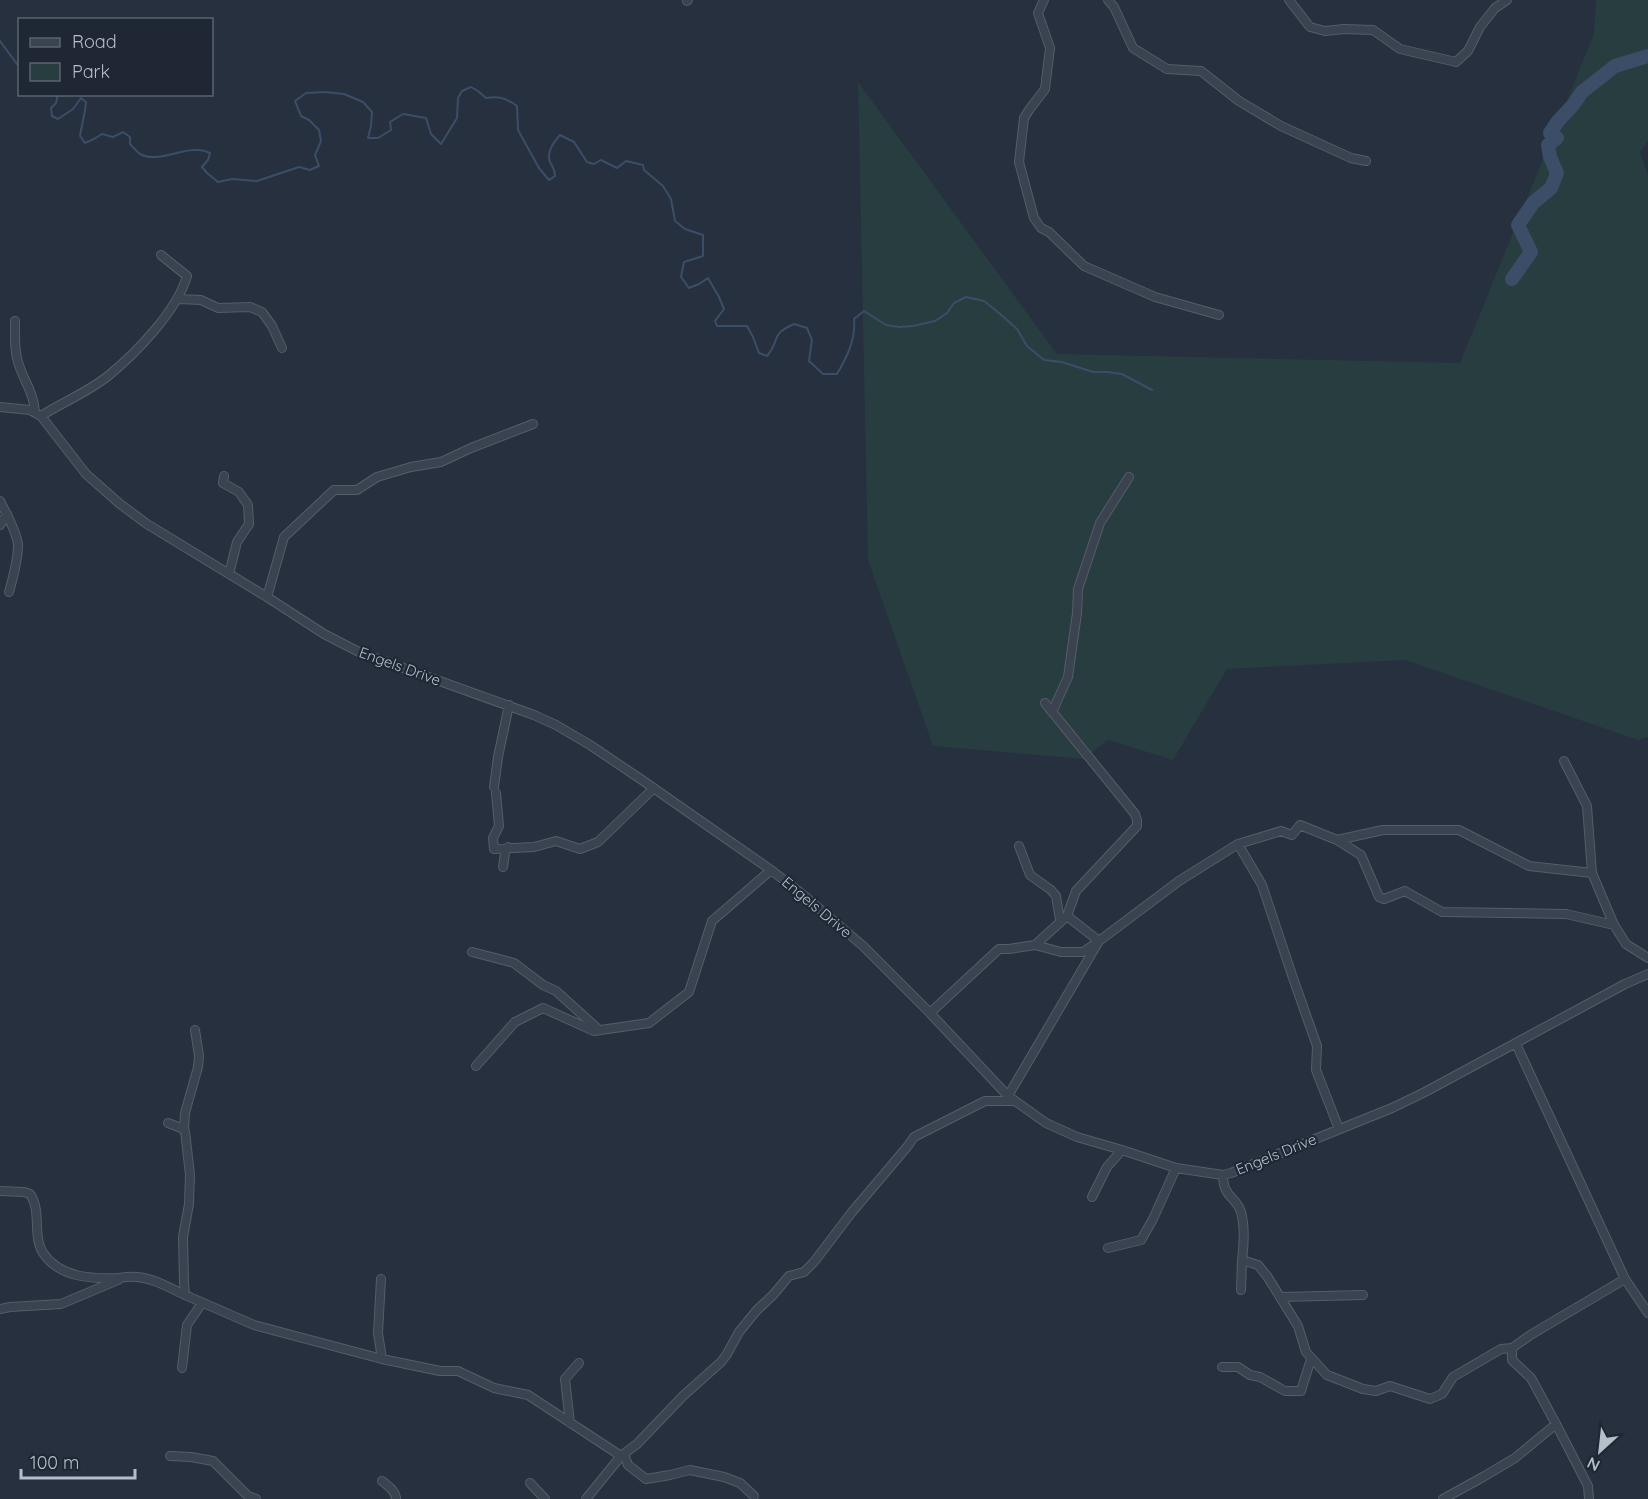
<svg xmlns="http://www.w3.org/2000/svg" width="1648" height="1499" font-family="Quicksand,sans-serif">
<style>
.green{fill:#283d40}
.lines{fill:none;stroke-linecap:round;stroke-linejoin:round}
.stream{stroke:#3c4e67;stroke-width:2}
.river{stroke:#3c4e67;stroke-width:14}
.minor-casing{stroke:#555d6a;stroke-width:10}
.minor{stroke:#3a434f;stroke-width:8}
.labels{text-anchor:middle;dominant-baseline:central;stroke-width:4.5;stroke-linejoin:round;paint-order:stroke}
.street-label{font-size:15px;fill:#b6beca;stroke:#1f2734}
</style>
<rect width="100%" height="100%" fill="#26303f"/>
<path class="green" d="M1596,0H1648V141L1640,152L1648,174V737L1638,740L1405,660L1227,669L1173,760L1108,740L1083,759L933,746L868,560L858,82L1057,354L1460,363L1594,34Z"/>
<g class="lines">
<path class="stream" d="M0,41L20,68
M58,94L56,103L51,108L52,116L58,119L73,109L81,98L86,102C85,114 82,124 80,136L85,143L94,139L102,134L113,137L123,132L130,137V144C133,147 136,151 140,154C161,165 189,142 210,153L208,160L202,167L207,173L218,182L232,179L257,181L299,167L310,170L319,166L315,155L321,141L319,130L309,120L301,116L295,101L306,93L325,92L344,94L363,102L372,112L371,126L368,138H378L391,130L390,122L403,114L426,118L431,134L441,144L457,118L458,98L462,91L471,87L478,91L486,98C499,96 506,98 517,106L518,130L539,168L549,180L555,176C555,169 553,168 550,162C546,152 554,142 560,135L574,142L587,162L594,164L601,160L617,168L626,161L643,165L644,170L663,186L671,199L675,221L685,229L703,235V256L684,262L681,277L689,288L699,284L708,278L719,297L724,309L715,321L717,326H747L753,337L759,353L767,356C781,340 769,335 794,324L807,328L812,340L809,361L823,374H837C847,357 856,339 854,319L864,311L886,325L899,327L913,326L935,321L947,313L954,303L966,297L984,301L999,313L1017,329L1027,346L1044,360L1062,362L1093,372H1108L1122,374L1152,390"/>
<path class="river" d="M1512,279L1531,252L1518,225L1533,203L1551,188L1557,173L1550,157L1548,145L1557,138L1550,133L1558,121L1573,105L1582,92L1615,66L1648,56"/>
<g class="minor-casing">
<path id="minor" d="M1044,0L1038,13L1050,48L1045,89L1029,110L1024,118L1019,162L1034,218L1041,228L1049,232L1084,266L1155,297L1219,315
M1108,0L1114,7L1133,48L1167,69L1201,71L1239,101L1281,126L1351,158L1366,161
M1289,0L1310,27L1325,31L1344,29L1373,30L1400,49L1456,62L1468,51L1480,27L1495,8L1507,0
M687,1L688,0
M178,299L201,300L218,308L250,307L262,312L272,326L282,348
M15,321C15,336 14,353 20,368C26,384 34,395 35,412
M0,407L30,410L41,416L86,474L120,504L147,524L267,597L324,634L359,652L534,715L556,725L590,745L642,780L771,870L801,893L863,946L930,1013L1008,1096L1046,1123L1077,1137L1122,1150L1176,1168L1223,1175L1231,1173L1392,1108L1425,1092L1625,984L1648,974
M41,416C63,402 88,392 108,376C136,353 177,311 187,276L161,255
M224,476L223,483L239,492L248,505L249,524L237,542L229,574
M0,501C6,513 17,532 18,545C18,561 13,578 9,592
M0,525L7,514
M267,597L284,537L334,490H357L377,477L411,467L441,462L471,448L533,424
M1052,712L1068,677L1077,613L1078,589L1100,523L1129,477
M1564,761L1587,806L1592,873L1614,925L1626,944L1648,958
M494,787L498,757L509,705
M496,793L499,826L493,838L494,849L534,847L556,841L580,849L598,842L654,788
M1337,840L1361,855L1379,897L1384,899L1405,891L1442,912L1566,914L1614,925
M1238,844L1262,885L1293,978L1317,1046L1316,1070L1339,1129
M1019,846L1030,875L1051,890L1056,896L1060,920
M503,867L505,853L508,847
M1035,945L1067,916L1076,891L1137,826V820L1135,814L1045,703
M472,952L514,963L543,985L556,991L598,1029
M930,1013L999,949H1009L1035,945L1061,952H1083L1099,941L1067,916
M1516,1044L1625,1279L1648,1313
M476,1066L515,1022L543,1008L594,1031L649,1023L689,992L712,921L771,870
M1008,1096L1099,941L1179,881L1238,844L1281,831L1292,835L1300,825L1337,840L1383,830H1459L1529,866L1592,873
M168,1123L181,1128L185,1131L190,1175L189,1204L183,1237L184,1282L185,1295L254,1325L382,1359L440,1371H458L494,1388L528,1395L621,1456
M184,1129L185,1113L198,1067L199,1056L195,1030
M1223,1175C1223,1198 1236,1196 1241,1212C1245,1227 1244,1245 1242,1260L1258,1265L1267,1276L1298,1326L1306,1352L1327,1375L1363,1389L1376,1391L1390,1386L1430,1399L1442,1394L1453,1377L1501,1349L1512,1348
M0,1191L24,1192L30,1194C42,1211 32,1235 43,1253C60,1278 92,1279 119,1278C125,1277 131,1276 138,1277C155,1279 170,1288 185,1295
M1092,1197L1107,1167L1122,1150
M1108,1248L1141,1240L1153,1219L1176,1168
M381,1279L378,1333L382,1359
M1241,1290L1242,1260
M1280,1297L1363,1295
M0,1309L10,1307L61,1304L118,1280
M1222,1367H1238L1250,1375L1260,1377L1285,1391H1301L1311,1359
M182,1368L187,1325L202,1303
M570,1423L565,1379L579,1363
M624,1454L628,1465L646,1479L670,1475L690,1470L724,1477L740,1483L754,1496
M170,1456L191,1457L213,1461L248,1496L256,1499
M382,1481C388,1486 396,1491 396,1499
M530,1483L545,1499
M586,1499L621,1456L637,1444L683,1396L721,1362L727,1354L739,1332L757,1310L773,1295L789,1276L804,1272L814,1262L852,1212L907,1147L914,1137L985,1101H1014
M1443,1499L1483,1477L1515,1458L1556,1424
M1589,1499L1588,1486L1556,1424L1531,1378L1512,1360V1348L1532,1334L1625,1279"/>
</g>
<use href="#minor" class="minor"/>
</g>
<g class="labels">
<g class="street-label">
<text transform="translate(400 666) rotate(20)">Engels Drive</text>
<text transform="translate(817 907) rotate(40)">Engels Drive</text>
<text transform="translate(1276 1154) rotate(-22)">Engels Drive</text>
</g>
</g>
<rect x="18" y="18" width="195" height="78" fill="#1f2734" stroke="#5b6370" stroke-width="1.5"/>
<rect x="30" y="38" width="30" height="9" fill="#3a434f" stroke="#5b6370" stroke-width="1.5"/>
<text x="72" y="48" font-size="18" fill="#b6beca">Road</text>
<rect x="30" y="63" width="30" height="18" fill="#283d40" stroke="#5b6370" stroke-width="1.5"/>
<text x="72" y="78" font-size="18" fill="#b6beca">Park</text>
<g transform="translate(1600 1451) rotate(207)" stroke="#1f2734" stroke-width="4.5" paint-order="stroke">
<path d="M0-4.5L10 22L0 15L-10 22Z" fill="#b6beca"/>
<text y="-9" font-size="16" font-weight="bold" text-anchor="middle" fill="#b6beca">N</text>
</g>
<path d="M21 1469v9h114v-9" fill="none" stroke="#b6beca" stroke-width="3"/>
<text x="30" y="1469" font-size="18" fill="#b6beca" stroke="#1f2734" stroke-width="4.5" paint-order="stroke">100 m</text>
</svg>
